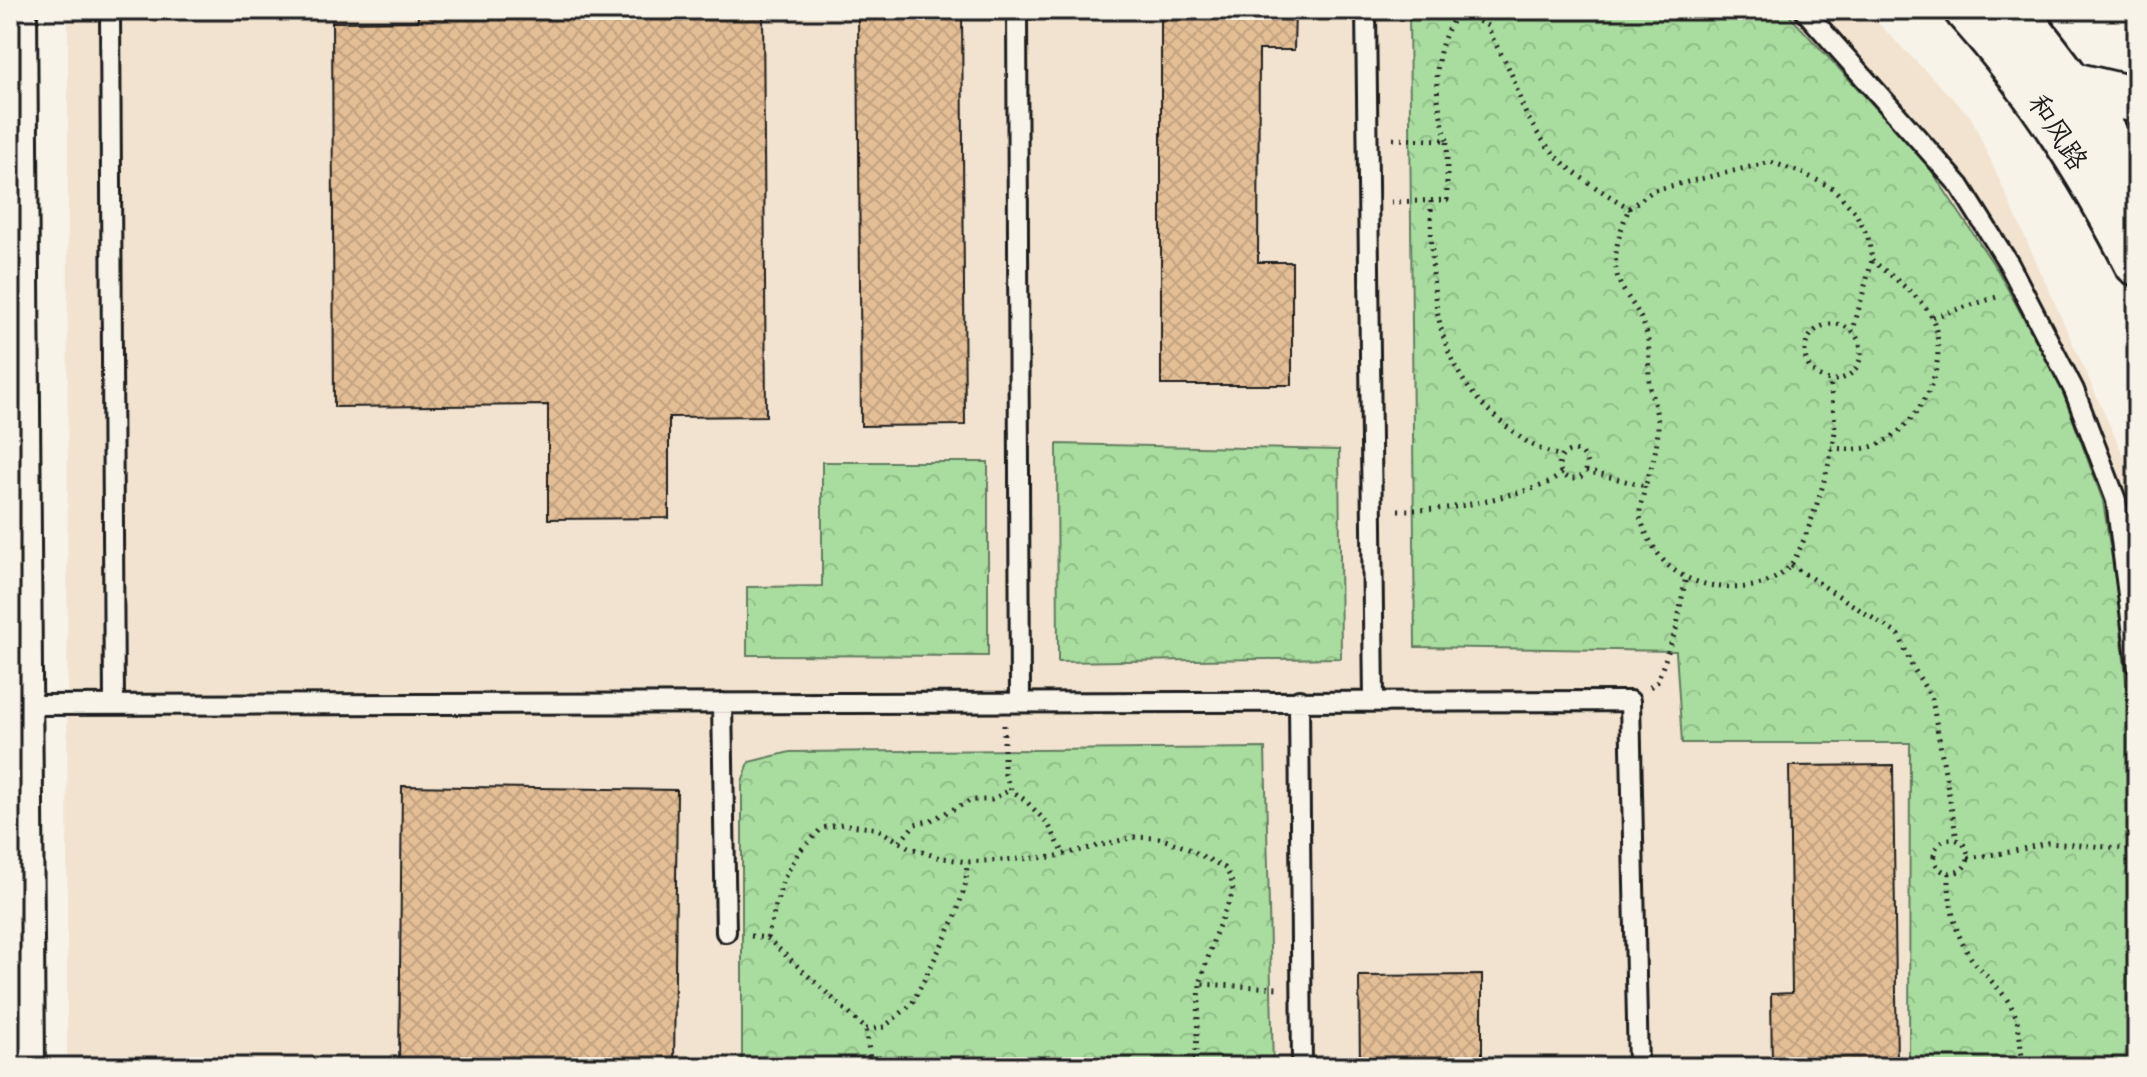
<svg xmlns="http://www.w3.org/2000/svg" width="2147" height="1077" font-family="Caveat,'LXGW WenKai TC',sans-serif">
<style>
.built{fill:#f1e3cf}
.forest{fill:url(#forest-crowns);stroke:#627c5e;stroke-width:2}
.building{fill:url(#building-cross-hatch);stroke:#1c1c1c;stroke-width:2}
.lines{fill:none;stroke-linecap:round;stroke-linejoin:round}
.service-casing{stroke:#1c1c1c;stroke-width:24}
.tertiary-casing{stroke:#1c1c1c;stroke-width:50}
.path{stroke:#1c1c1c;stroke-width:5;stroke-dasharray:2 6;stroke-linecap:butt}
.service{stroke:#f7f3e8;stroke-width:18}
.tertiary{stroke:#f7f3e8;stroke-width:44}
.labels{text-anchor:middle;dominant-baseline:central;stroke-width:8;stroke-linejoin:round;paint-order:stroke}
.street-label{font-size:28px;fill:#1c1c1c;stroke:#f7f3e8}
</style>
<defs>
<pattern id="forest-crowns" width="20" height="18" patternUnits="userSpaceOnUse" patternTransform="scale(2)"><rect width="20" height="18" fill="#a8dd9f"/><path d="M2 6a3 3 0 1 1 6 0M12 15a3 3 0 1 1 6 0" fill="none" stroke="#90bd88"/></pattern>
<pattern id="building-cross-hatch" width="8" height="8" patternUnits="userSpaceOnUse" patternTransform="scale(2)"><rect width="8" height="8" fill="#e4be95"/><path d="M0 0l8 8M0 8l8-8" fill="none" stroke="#c3a380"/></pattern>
</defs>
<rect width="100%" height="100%" fill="#f7f3e8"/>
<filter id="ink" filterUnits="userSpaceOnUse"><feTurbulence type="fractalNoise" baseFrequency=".0125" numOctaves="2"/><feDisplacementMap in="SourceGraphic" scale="16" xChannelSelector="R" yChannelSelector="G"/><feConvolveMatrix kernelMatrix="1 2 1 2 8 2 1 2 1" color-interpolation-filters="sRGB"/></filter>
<g filter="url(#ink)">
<path class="built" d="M68,10H1865L1971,117L2137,486V1067H67Z"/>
<path class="forest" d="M1409,10H1784L1923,158L1998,271L2060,385L2103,501L2118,597L2136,787L2132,1067H1909L1910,743H1682L1676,651L1415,647Z
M1057,444L1339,450L1341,658L1058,662Z
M822,462H988V656L747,655V587L822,586Z
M1265,748L1273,1067H742V783L749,762L790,752Z"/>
<path class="building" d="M418,10H763L766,416L669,417V518L548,519V405L334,407L332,22L418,21Z
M858,10H962L965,425L861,426Z
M1161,10H1295L1294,50H1259L1258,262H1292V385H1161Z
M1893,765L1897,1067H1772L1771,994L1792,993L1789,766Z
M402,786L677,790L674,1067H399Z
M1482,975V1067H1360L1359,976Z"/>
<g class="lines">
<g class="service-casing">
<path id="service" d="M110,10L114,704
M1017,10L1020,702
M1366,10L1374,700
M1804,10L1960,186L2009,264L2074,390L2116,500L2137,666
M1299,700L1302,1067
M722,703L726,932
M17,705L1630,701L1638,1067"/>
</g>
<g class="tertiary-casing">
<path id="tertiary" d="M14,10L22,1067
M1967,10C2035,85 2091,173 2137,263
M2013,10C2058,66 2104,126 2137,190
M2069,84L2137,100"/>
</g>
<path class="path" d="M1447,140C1435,98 1430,59 1453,20L1466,15L1488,26C1493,43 1503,55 1510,71C1516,84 1519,99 1525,112C1551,162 1583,180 1629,208L1654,190L1771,162L1800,172L1833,188L1855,212L1868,237L1872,260L1853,330
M1431,201C1432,285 1429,362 1499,420C1523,440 1531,448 1562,456
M1391,202L1447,200V140L1393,139
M1933,317L2000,296
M1805 352a28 28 0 1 1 56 0a28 28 0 1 1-56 0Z
M1831,448C1847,449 1864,451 1879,444C1922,424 1950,365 1933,320C1925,299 1889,275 1872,260
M1559 465a14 14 0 1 1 28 0a14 14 0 1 1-28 0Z
M1586,471L1645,486C1652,467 1658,446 1658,426C1658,410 1649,393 1649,377C1648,362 1650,349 1647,334C1641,314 1634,307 1624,291C1607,265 1619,234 1629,208
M1645,486C1644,495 1639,507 1640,516C1643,531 1658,558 1671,568C1701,592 1762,597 1789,567C1806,548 1834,455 1835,429C1835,414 1831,397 1830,381
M1398,510C1445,511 1471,505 1516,493C1532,489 1550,485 1562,473
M1791,565L1899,635L1911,664L1932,699L1957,840
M1650,687L1657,682L1676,630L1686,576
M1004,725V772L1011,790L1025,800L1048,824L1064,854
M1934 856a17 17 0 1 1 34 0a17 17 0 1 1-34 0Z
M900,842L915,824L929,821L972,800H991L1010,790
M1968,858L2010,852L2047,843L2137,849
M1949,873C1948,905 1956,942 1978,967C1992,982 2009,997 2016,1017C2021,1033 2020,1051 2024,1067
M751,936L767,938L783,880L799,852L822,828L843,824L878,829L908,847L937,857L967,862L1053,857L1134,837L1159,838L1185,847L1225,868L1231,878L1233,892L1215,935L1200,984L1277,988
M767,938L866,1029L871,1067
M866,1029L884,1027L912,1004L955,918L966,883L967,862
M1195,1067L1200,984
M1906,1067V1062L1925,1067"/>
<use href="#service" class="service"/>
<use href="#tertiary" class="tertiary"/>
</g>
</g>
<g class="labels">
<g class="street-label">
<text transform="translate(2058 132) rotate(57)">和风路</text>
</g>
</g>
<rect width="2147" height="1077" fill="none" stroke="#f7f3e8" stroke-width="40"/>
<rect x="20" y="20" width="2107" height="1037" fill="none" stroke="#1c1c1c" stroke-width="3" filter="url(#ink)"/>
</svg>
